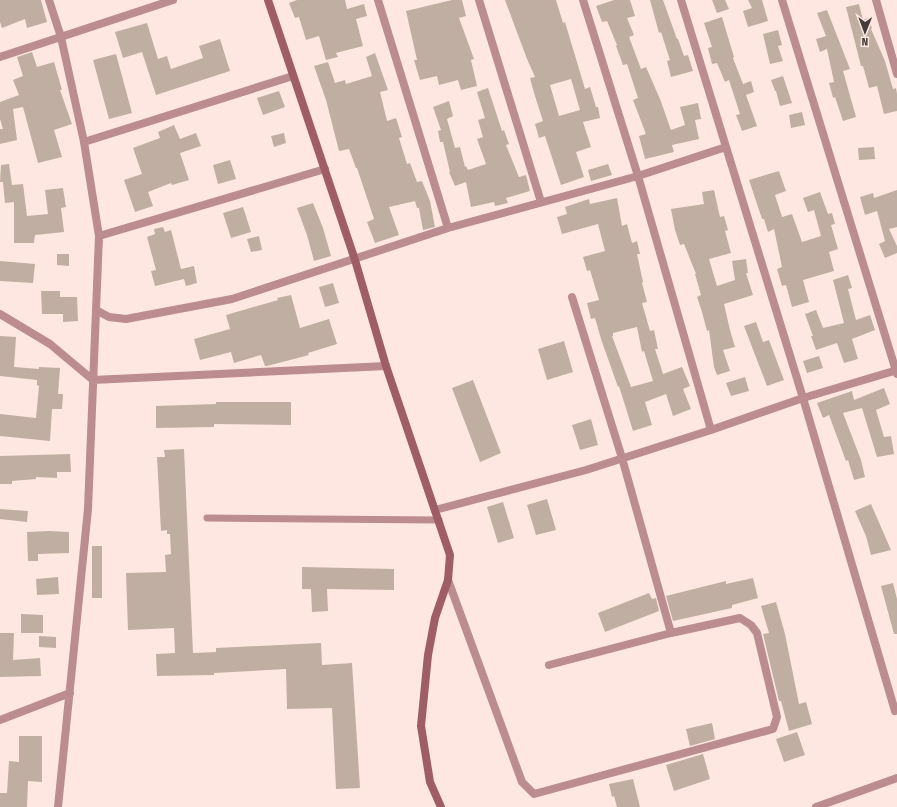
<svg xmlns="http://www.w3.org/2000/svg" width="897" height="807" font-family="'Fira Sans Condensed',sans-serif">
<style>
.building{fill:#c1aea2;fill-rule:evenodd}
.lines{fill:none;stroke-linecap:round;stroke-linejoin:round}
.lane{stroke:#bb8c90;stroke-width:7}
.street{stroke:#bb8c90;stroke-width:8}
.secondary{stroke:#9f5d65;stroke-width:8}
</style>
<rect width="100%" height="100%" fill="#fee7e0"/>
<path class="building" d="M0,0H41L47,22L27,28L25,19L2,28L0,22Z
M297,0H345L347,9L364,4L367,16L356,19L363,46L336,53L338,57L326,60L319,36L306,40L299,17L295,18L289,3Z
M452,0H462L466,16L459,18L474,59L471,60L477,86L461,90L458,80L439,85L437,76L420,80L414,60H417L406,11Z
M505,0H556L563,23L565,22L585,89L590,87L596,107H598L600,118L583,122L591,147L576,152L584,177L561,185L545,136L539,138L535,124L543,121L534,93L530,78L535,77L527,59ZM571,79L580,110L559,116L550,85Z
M614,0H630L635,16L627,18L634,35L629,37L641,69L646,67L660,99L671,130L685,125L680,107L698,103L701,119L695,120L699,139L672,145L674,152L645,159L639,136L646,134L633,100L638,98L627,64L623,65L616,46L617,45L607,21L602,22L596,6Z
M650,0H663L677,39H678L684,56L688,55L693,71L671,77L667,61L670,60L661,32L659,33Z
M712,0H725L729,9L717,13Z
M748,0H762L768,21L748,27L743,11L752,8Z
M859,4L863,20L868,18L872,28L871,29L885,61L893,89L896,88L897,94V111L884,114L877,86L869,88L863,66H861L846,7Z
M827,10L850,69L843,71L856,117L843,121L835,97L833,98L829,83L834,82L827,49L820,52L816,39L826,36L817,13Z
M722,17L734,57L733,58L743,84L751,81L754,92L746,95L757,126L742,131L736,115L740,114L729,80L725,82L717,63L712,64L708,48L712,47L704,23Z
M147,23L158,59L167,56L171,69L203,58L199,46L220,39L230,71L156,95L142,52L123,58L115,32Z
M778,30L782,45L778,46L783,61L770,64L763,34Z
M32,52L37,67L54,62L62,90H60L72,124L54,130L62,157L38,163L23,107L13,109L17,140L0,144V129H3L0,119V102L19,95L13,80L23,76L17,57Z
M375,53L388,90L380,92L387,121L396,118L402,137L399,138L407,164L410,163L417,182L422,181L430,201L435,227L423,230L419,208H417L415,201L389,207L399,235L375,243L367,222L374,219L357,168H356L349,149L339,151L326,100L314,66L328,62L335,83L345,80L346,84L372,76L366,57Z
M116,54L132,113L109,119L93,60Z
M783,76L792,103L780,106L776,91H775L771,80Z
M488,88L502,131L504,130L509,144L506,145L519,177L526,175L530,191L506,198L508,203L495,206L494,202L471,207L466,182L455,186L449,172H450L443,142H440L438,131L441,130L433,107L449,101L453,116L447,119L455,148L460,147L465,167L466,166L468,170L486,164L477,139L483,137L478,120L485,118L477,92Z
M279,91L285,107L263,115L257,98Z
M802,112L805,125L791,128L789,115Z
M174,125L180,139L196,133L201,146L180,153L189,180L172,185L171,183L148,192L153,206L135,212L124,180L142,174L133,148L160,138L158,132Z
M284,133L286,143L274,147L271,136Z
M874,147L875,159L859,160L858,148Z
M230,160L236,179L218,184L213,165Z
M9,164L12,185L23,184L27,216L48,214L45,190L63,188L66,207L61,208L64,232L35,235L34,243H14V202L5,203L3,182H0L1,165Z
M608,164L612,175L591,181L588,170Z
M779,171L786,191L775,195L782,217L792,214L802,242L821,236L814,210L808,212L803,198L820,192L828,214L832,213L835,224L831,225L838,249L829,252L834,271L803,280L809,302L792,307L786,285L782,286L777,269L782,267L774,229L768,232L764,219H762L749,180Z
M714,190L720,217L724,216L728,230L725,231L731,253L709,259L717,286L735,280L732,261L746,259L748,273H746L753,295L724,304L730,330L735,347L723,350L730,371L717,375L714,367L709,330L707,331L702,312L697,297L701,295L695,274H696L684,244L680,245L675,230L671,209L704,204L702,192Z
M897,190V227L889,229L897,246V253L885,258L879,244L885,241L877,211L865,215L860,197L873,193L874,198Z
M617,198L622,226L627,224L632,243L637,241L640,254H637L643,282L642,283L647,302L642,303L650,331L654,330L658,349H655L663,374L682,367L690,386L683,389L691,409L673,416L666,394L645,402L652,425L633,431L619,386L618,387L601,339L595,318L591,319L587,303L599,300L590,270L587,271L583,257L605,251L598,224L562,234L557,217L567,214L565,207L589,199L590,204ZM637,327L642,352L644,351L653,381L631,387L612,336H613V333Z
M313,203L323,228L331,256L314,261L307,235L297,208Z
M243,207L251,232L231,238L223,213Z
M163,227L165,232L171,230L181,269L194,266L197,283L186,286L184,279L155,286L151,271L156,270L147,237L155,234L154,229Z
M259,236L262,250L251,252L247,239Z
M57,254H69V266L57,265Z
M0,261L35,264L33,283L0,281Z
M848,275L852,288L848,289L856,320L870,315L875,330L852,339L858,359L844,363L837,343L816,350L811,336H813L805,314L816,310L823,328L844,323L833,280Z
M333,283L339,303L325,307L319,287Z
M41,291H60V297H77L78,321L63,322V314H42Z
M291,295L300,328L329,319L337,344L308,353L309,355L267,366H265L261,355L234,363L231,352L200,360L194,339L230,329L226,315L278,300L277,298Z
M756,322L763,342L769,340L784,380L767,386L744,326Z
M0,336L16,337L14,367L39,369V367L60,368L58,394H63L62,409H52L50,441L0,436V414L36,418L39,386L37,385V380L0,376Z
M564,341L573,372L547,380L538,349Z
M819,356L823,368L807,373L803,361Z
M745,377L749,391L731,396L726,383Z
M473,380L501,453L480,462L452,388Z
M884,388L890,404L876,410L884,437L891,436L894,454L877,457L862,408L843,413L861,460L865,477L854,480L848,460L846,461L829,415L823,418L817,403L852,391L854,400Z
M216,402H291V425L214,424V427L156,428V406L216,404Z
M591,419L598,445L580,450L572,425Z
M184,449L193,653L216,652V648L321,643L322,665L352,663L360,788L336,789L332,708L287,709L286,669L214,673V675L157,676L156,654L175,653L174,628L128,630L126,573L166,572L165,555L171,554L170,534H167V530L161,531L157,457H165L164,450Z
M70,454L71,472H57V478L36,477V479L12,481V484H0V456Z
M547,499L556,530L536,535L527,505Z
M503,502L514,538L498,543L487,507Z
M871,504L891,550L871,555L866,536L855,511Z
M0,509L28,511L27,522L0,519Z
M49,531L69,532V553L38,554V561H28L27,532Z
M92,546H102V598H92Z
M302,567L394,569V590L327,589L328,611L312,612L311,589H302Z
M58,577L59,594L37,595L36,579Z
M753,578L758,598L732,605V608L673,621L666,596L726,581V584Z
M893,583L897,599V634H894L881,586Z
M649,593L652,599L656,598L659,611L605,632L598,613Z
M776,602L785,634L799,704L806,702L812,724L789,731L781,701H779L763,634L769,633L761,606Z
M21,614L43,615V633H21Z
M0,633H14L13,660L40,658L41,676L0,677Z
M39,636L56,637V648L39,647Z
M712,723L715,739L690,746L686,729Z
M797,732L805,755L784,762L776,739Z
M19,736H42V782L28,781L27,807H0V793H7L9,761L19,762Z
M703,754L710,779L674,791L666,765Z
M633,779L640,807H617L614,796L612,797L609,784Z"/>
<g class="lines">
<path class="lane" d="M207,518L439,520"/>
<path class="street" d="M49,0L61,37L84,142L99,236L88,509L58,807
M378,0L448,228
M479,0L541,202
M583,0L638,176L711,430
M681,0L803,398L895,711
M782,0L897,374
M876,0L897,74
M0,57L173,0
M84,142L293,76
M99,236L325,169
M572,297L622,458L671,633
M96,310L109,317L126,319L232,299L448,228L638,176L726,147
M0,314L50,344L93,380L386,366
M435,510L586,470L711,430L803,398L897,370
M448,580L522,782L534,794L773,729L777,717L757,633L751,625L740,618L671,633L549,665
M0,720L70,693
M816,807L897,778"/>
<path class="secondary" d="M268,0L355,260L386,366L450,555L448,580L435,618L428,655L421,726L430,782L441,807"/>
</g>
<g transform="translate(865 32) rotate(181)" stroke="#fee7e0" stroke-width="3" paint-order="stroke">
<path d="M0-3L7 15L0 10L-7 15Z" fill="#443a38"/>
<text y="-6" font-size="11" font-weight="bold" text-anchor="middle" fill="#443a38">N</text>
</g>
</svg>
